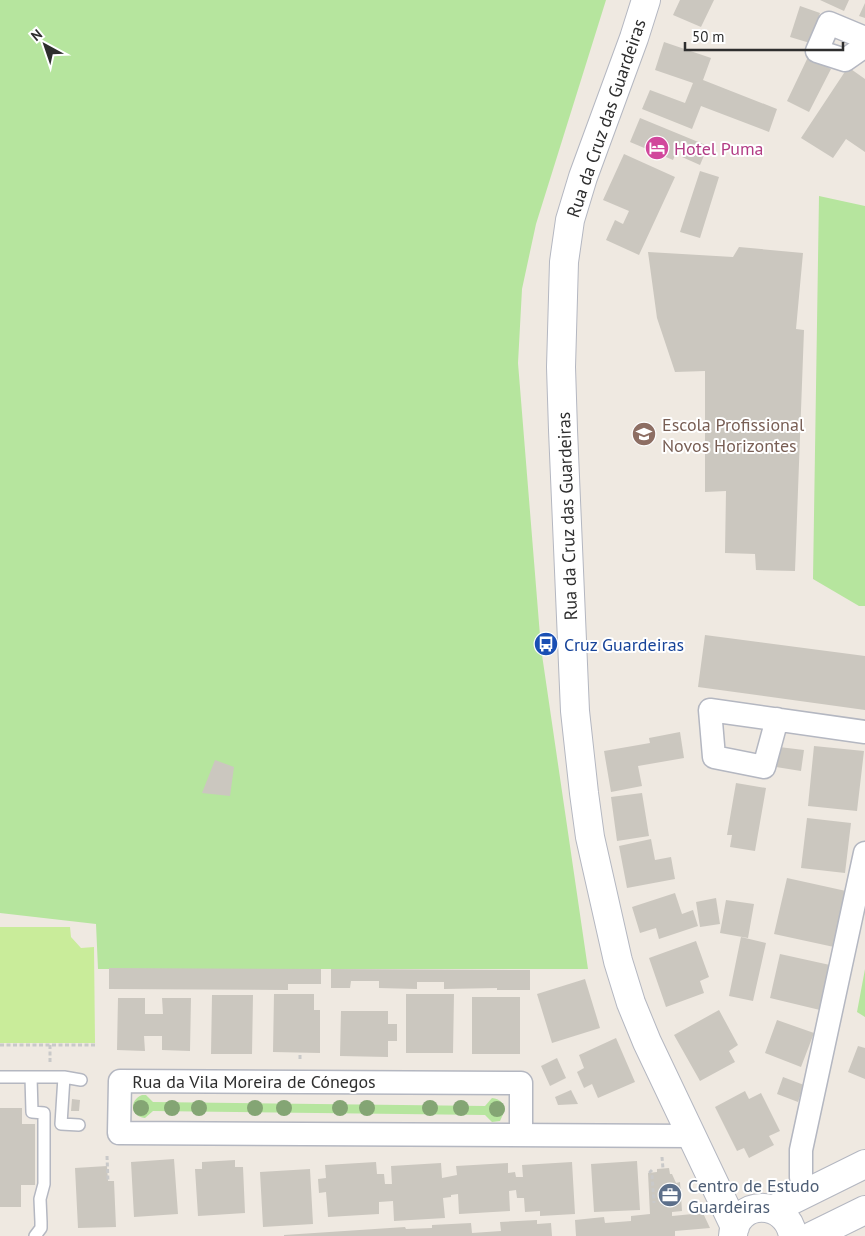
<svg xmlns="http://www.w3.org/2000/svg" width="865" height="1236" font-family="'PT Sans',sans-serif">
<style>
.green{fill:#b6e59e}
.pitch{fill:#c9ec9a}
.building{fill:#cbc7bf}
.lines{fill:none;stroke-linecap:round;stroke-linejoin:round}
.lane-casing{stroke:#b4b7c1;stroke-width:14}
.street-casing{stroke:#b4b7c1;stroke-width:25}
.secondary-casing{stroke:#b4b7c1;stroke-width:30}
.path{stroke:#c9c9c9;stroke-width:3;stroke-dasharray:4 2.5;stroke-linecap:butt}
.lane{stroke:#fff;stroke-width:11}
.street{stroke:#fff;stroke-width:22}
.secondary{stroke:#fff;stroke-width:28}
.tree{fill:#84a574}
.labels{text-anchor:middle;dominant-baseline:central;stroke-width:4;stroke-linejoin:round;paint-order:stroke}
.street-label{font-size:18px;fill:#2e2e2e;stroke:#fff}
.hotel-label{font-size:18px;fill:#b23c85;stroke:#fff;text-anchor:start}
.education-label{font-size:18px;fill:#785e54;stroke:#fff;text-anchor:start}
.transit-label{font-size:18px;fill:#164399;stroke:#fff;text-anchor:start}
.service-label{font-size:18px;fill:#4e5e75;stroke:#fff;text-anchor:start}
</style>
<rect width="100%" height="100%" fill="#efe9e1"/>
<path class="green" d="M0,0H606L536,224L522,289L518,363L541,648L588,969H98L96,924L0,913Z
M819,196L865,206V606H859L813,579Z
M865,969V1017L857,1012Z
M142,1095H146L153,1102L485,1106L492,1098C500,1099 504,1103 505,1110L500,1121L492,1122L485,1115L153,1111L145,1118C131,1117 128,1101 142,1095Z"/>
<path class="pitch" d="M0,927H70L71,937L81,948L94,947L95,1043H0Z"/>
<path class="building" d="M680,0H714L701,27L673,15Z
M820,0H849L844,11Z
M865,3V18L859,16Z
M800,6L820,13L810,43L790,37Z
M664,42L711,58L703,80L777,109L769,132L701,106L692,129L642,109L650,90L685,103L693,83L655,70Z
M808,57L831,69L809,112L787,101Z
M848,67L865,79V152L846,139L833,158L801,138Z
M640,118L708,146L700,165L682,157L688,144L681,141L673,160L630,142Z
M624,154L675,177L639,255L606,240L615,220L623,224L629,211L603,200Z
M700,171L719,177L700,238L680,232Z
M739,247L803,253L796,329L804,330L795,571L756,570L755,554L725,553L726,491L705,492V371L675,372L657,318L648,252L733,257Z
M705,635L865,656V710L698,687Z
M680,732L684,758L638,766L642,786L611,792L604,751L650,743L649,738Z
M814,746L864,751L857,811L808,806Z
M779,747L804,750L801,771L776,767Z
M215,760L234,767L230,796L202,793Z
M736,783L766,788L755,851L730,847L732,835H727Z
M642,793L649,836L617,841L611,797Z
M807,818L851,823L845,873L801,868Z
M651,839L655,860L671,857L675,879L627,888L619,846Z
M787,878L846,891L834,947L774,934Z
M675,893L682,914L693,910L698,926L659,939L656,928L640,933L632,907Z
M716,898L720,924L700,927L696,902Z
M726,900L754,904L748,938L720,933Z
M741,937L766,943L753,1001L729,996Z
M696,941L709,977L700,981L704,993L666,1007L649,958Z
M780,954L830,965L820,1010L770,998Z
M109,968L321,969V984H288V990L109,989Z
M331,969L530,970V990H497V988L444,989V982H417V989L379,988V981H351L350,988H331Z
M585,979L600,1028L552,1043L537,994Z
M274,994H314V1010H320V1053L273,1052Z
M406,994H454L453,1053H406Z
M212,995H253L252,1054H211Z
M472,997H520V1054H472Z
M118,998H145V1014H163L162,998H191L190,1051L162,1050V1036H144L145,1051L117,1050Z
M719,1010L738,1045L729,1051L735,1062L700,1081L674,1035Z
M341,1011H388V1024H397V1041H388V1057L340,1056Z
M777,1020L814,1033L801,1067L765,1053Z
M616,1038L635,1082L598,1098L592,1084L584,1088L577,1072L584,1068L579,1055Z
M858,1046L865,1048V1079L848,1072Z
M557,1058L566,1078L550,1086L541,1066Z
M783,1077L804,1085L798,1102L777,1094Z
M571,1090L578,1104L558,1105L555,1097Z
M745,1091L749,1099L761,1093L780,1131L769,1136L774,1145L749,1158L744,1148L737,1151L715,1107Z
M72,1099L80,1100L79,1111H71Z
M0,1108H22V1124H35V1185H21V1207H0Z
M174,1159L178,1214L134,1217L131,1162Z
M235,1160V1167H243L245,1213L198,1216L195,1169H202V1162Z
M637,1161L640,1210L594,1212L591,1164Z
M376,1162L377,1174H384L385,1184H392L391,1166L441,1163L442,1178L457,1175L456,1166L508,1163V1173L515,1172L516,1177H523L522,1165L572,1162L575,1214L540,1216V1211L525,1212L524,1198H517L516,1190L509,1191L510,1211L459,1214L458,1194L451,1195V1197L443,1198L445,1218L394,1221L393,1201L379,1202V1214L328,1217L326,1192L319,1193L318,1179L326,1178L325,1165Z
M107,1166L108,1181H114L116,1227L78,1228L75,1168Z
M669,1168L670,1174H672L676,1183L680,1182L682,1211L672,1212V1216L703,1213L710,1228L675,1231V1236H576L575,1220L604,1217L605,1223L631,1221V1216L650,1214L648,1173L657,1172V1169Z
M310,1169L313,1224L263,1227L260,1172Z
M537,1220V1224L551,1223L552,1236H284V1235L405,1227L406,1229L432,1228V1225L471,1223L472,1233L501,1231L500,1222Z"/>
<g class="lines">
<g class="lane-casing">
<path id="lane" d="M0,1077H31L32,1112L44,1113V1184L40,1199L41,1222V1228L35,1236
M31,1077H64L61,1124L79,1125
M64,1077L81,1080"/>
</g>
<g class="street-casing">
<path id="street" d="M865,38L829,23L817,51L845,60L865,46
M777,719L764,767L714,757L710,710L865,732
M521,1135V1083L120,1081L119,1133L692,1136
M804,1194L801,1177V1150L865,853"/>
</g>
<g class="secondary-casing">
<path id="secondary" d="M646,0L634,38L583,177L570,220L564,262L561,367L563,430L575,711L584,793L590,837L618,961L631,1003L647,1042L735,1227
M774,1209L865,1164
M733,1236C735,1199 787,1198 793,1236
M812,1236L865,1210"/>
</g>
<path class="path" d="M0,1045H95
M300,1059V1053
M50,1062V1043
M107,1156L108,1181
M662,1157L663,1169
M652,1170L650,1172L652,1175L654,1203"/>
<use href="#lane" class="lane"/>
<use href="#street" class="street"/>
<use href="#secondary" class="secondary"/>
</g>
<g class="tree">
<circle cx="141" cy="1108" r="8"/>
<circle cx="172" cy="1108" r="8"/>
<circle cx="199" cy="1108" r="8"/>
<circle cx="255" cy="1108" r="8"/>
<circle cx="284" cy="1108" r="8"/>
<circle cx="340" cy="1108" r="8"/>
<circle cx="367" cy="1108" r="8"/>
<circle cx="430" cy="1108" r="8"/>
<circle cx="461" cy="1108" r="8"/>
<circle cx="497" cy="1109" r="8"/>
</g>
<defs>
<g id="hotel-disc" transform="scale(1.25)"><circle r="9.5" fill="#d1479c" stroke="#fff"/><path d="M-6-4.5h1.5V1H6V5H4.5V3h-9V5H-6ZM-4 0a1.8 1.8 0 1 1 3.6 0ZM.5 0V-2.5h3Q6-2.5 6 0Z" fill="#fff"/></g>
<g id="school-disc" transform="scale(1.25)"><circle r="9.5" fill="#8d6e63" stroke="#fff"/><path d="M0-5L7-2L0 1L-7-2ZM-4 1L0 2.5L4 1V4Q0 6-4 4Z" fill="#fff"/></g>
<g id="bus-disc" transform="scale(1.25)"><circle r="9.5" fill="#1a4fb4" stroke="#fff"/><path d="M-5-6H5V4H4V6H2V4H-2V6H-4V4H-5ZM-3.5-4V0h7V-4ZM-3.5 1.2v1.5H-2V1.2ZM2 1.2v1.5H3.5V1.2Z" fill="#fff"/></g>
<g id="office-disc" transform="scale(1.25)"><circle r="9.5" fill="#5c6f8a" stroke="#fff"/><path d="M-6-3h4V-5.5h4V-3h4V5H-6ZM-1-4.5V-3h2v-1.5ZM-6 0V1H6V0Z" fill="#fff"/></g>
</defs>
<g fill-rule="evenodd">
<use href="#hotel-disc" x="657" y="148"/>
<use href="#school-disc" x="644" y="434"/>
<use href="#bus-disc" x="546" y="644"/>
<use href="#office-disc" x="670" y="1195"/>
</g>
<g class="labels">
<g class="street-label">
<text transform="translate(606 118) rotate(-71)">Rua da Cruz das Guardeiras</text>
<text transform="translate(567 516) rotate(-92)">Rua da Cruz das Guardeiras</text>
<text x="254" y="1081">Rua da Vila Moreira de Cónegos</text>
</g>
<g class="hotel-label">
<text x="674" y="148">Hotel Puma</text>
</g>
<g class="education-label">
<text x="662" y="424">Escola Profissional<tspan x="662" dy="21">Novos Horizontes</tspan></text>
</g>
<g class="transit-label">
<text x="564" y="644">Cruz Guardeiras</text>
</g>
<g class="service-label">
<text x="688" y="1185">Centro de Estudo<tspan x="688" dy="21">Guardeiras</tspan></text>
</g>
</g>
<g transform="translate(45 45) rotate(320)" stroke="#ffffff" stroke-width="4" paint-order="stroke">
<path d="M0-4L9 19L0 12L-9 19Z" fill="#2e2e2e"/>
<text y="-8" font-size="14" font-weight="bold" text-anchor="middle" fill="#2e2e2e">N</text>
</g>
<path d="M685 42v8h158v-8" fill="none" stroke="#2e2e2e" stroke-width="2.5"/>
<text x="692" y="42" font-size="15" fill="#2e2e2e" stroke="#ffffff" stroke-width="4" paint-order="stroke">50 m</text>
</svg>
